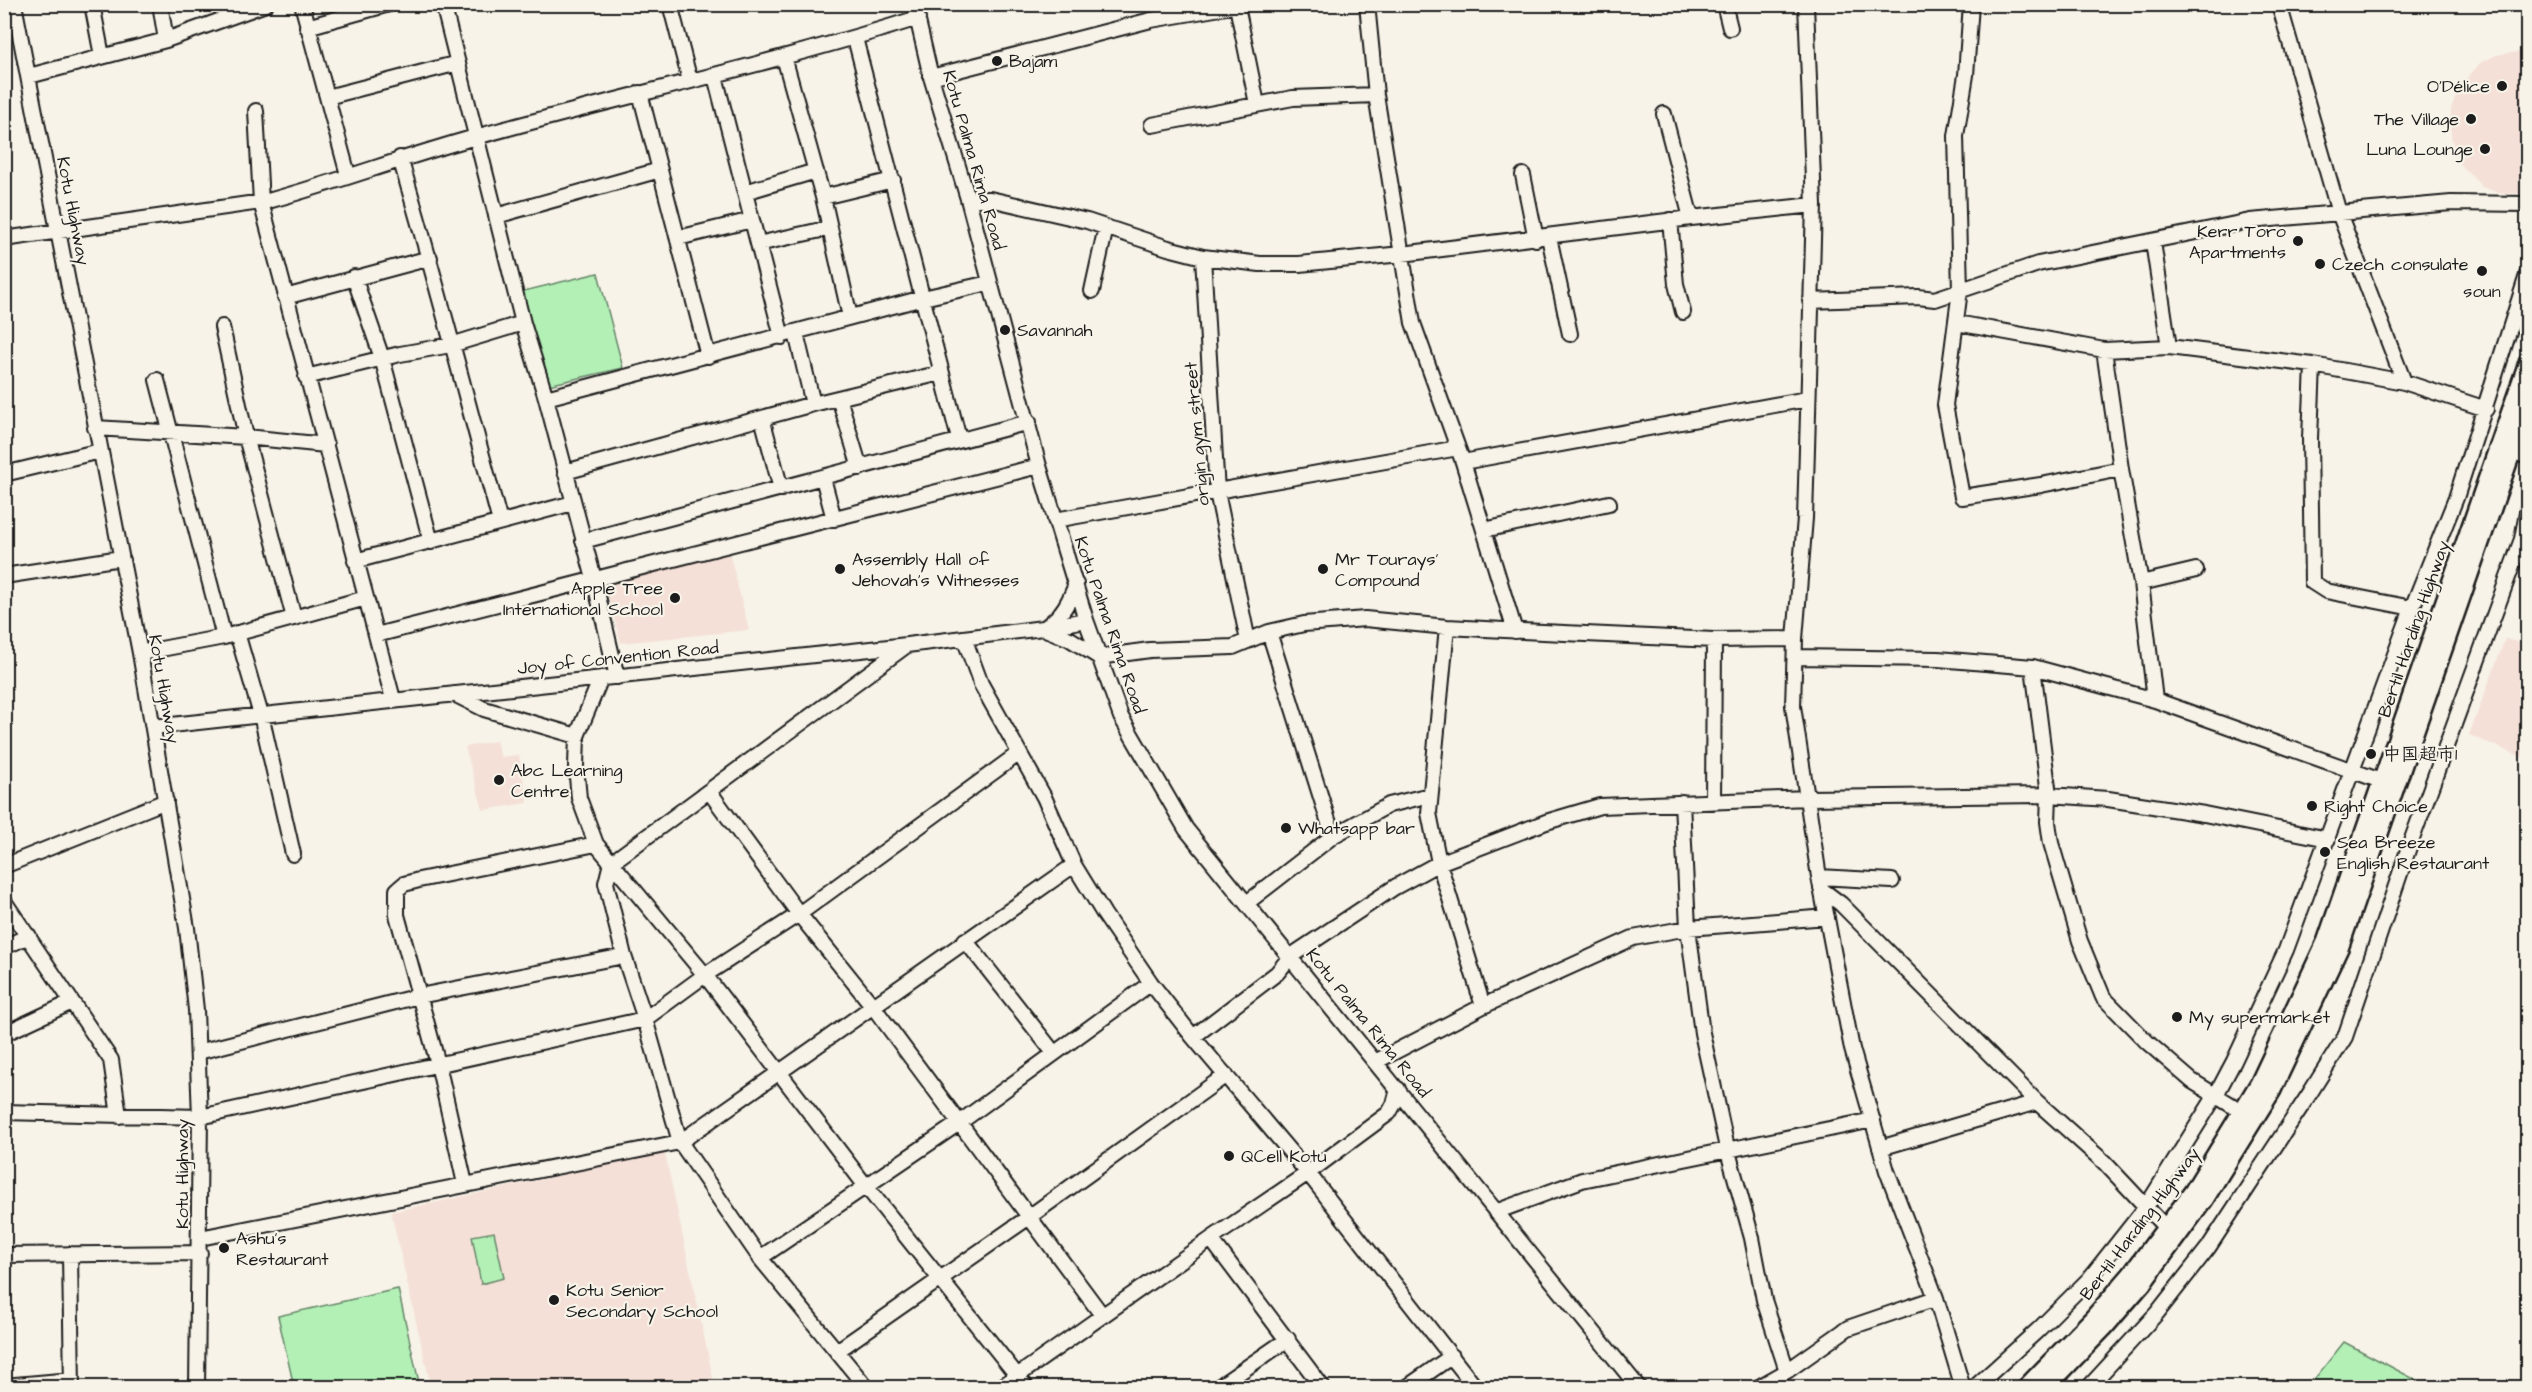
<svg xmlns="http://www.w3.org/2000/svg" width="2532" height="1392" font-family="'Architects Daughter','LXGW WenKai TC',sans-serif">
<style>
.built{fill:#f5e0d7}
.green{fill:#b2f0b6;stroke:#678669;stroke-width:1.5}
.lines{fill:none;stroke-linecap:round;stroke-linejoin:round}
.minor-casing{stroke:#1c1c1c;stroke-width:18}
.major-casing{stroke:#1c1c1c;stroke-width:21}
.minor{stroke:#f7f3e8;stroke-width:14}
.major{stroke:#f7f3e8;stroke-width:16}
.poi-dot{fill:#1c1c1c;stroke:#f7f3e8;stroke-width:2}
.labels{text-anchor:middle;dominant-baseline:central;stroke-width:4.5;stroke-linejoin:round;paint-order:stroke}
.poi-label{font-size:18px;fill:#1c1c1c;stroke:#f7f3e8;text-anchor:start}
.street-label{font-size:18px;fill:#1c1c1c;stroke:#f7f3e8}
</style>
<rect width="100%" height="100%" fill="#f7f3e8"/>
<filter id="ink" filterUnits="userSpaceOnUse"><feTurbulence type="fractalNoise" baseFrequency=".0167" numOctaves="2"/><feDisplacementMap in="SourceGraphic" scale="12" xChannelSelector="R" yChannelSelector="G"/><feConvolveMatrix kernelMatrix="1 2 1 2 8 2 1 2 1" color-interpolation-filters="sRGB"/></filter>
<g filter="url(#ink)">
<path class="built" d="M2527,51V185L2524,194L2496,192L2482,187L2460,164L2451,137V109L2458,89L2480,63L2496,55Z
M729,552L749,630L621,643L605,586Z
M2505,639L2527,644V759L2469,735Z
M496,741L501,757L519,755L528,803L483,810L465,747Z
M665,1153L715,1387H431L391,1212Z"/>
<path class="green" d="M598,273L623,368L548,385L520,292Z
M494,1232L504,1278L481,1284L472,1236Z
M398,1289L420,1387H294L278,1316Z
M2344,1342L2429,1387H2308Z"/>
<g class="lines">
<g class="minor-casing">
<path id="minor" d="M14,4L140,653L187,928L196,1010L200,1117L197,1388
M92,4L102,56
M160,4L166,40
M302,4L348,175
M443,4L523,323L546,398L594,579L617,677
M670,4L690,81
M914,4L931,77L968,199L1039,466L1086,620L1121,717L1186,829L1639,1388
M1367,4L1376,95L1413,323L1463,462L1515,631
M1724,4L1730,28
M1806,4L1814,205L1805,518L1795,639L1793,706L1819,877L1852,1049L1887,1171L1936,1298L1963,1388
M1971,4L1966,75L1956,136L1960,290L1945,405L1962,497L2041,485L2121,469
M2279,4L2339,213L2404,382
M1237,6L1257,104
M444,8L467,4
M307,27L389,4
M855,38L959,439
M784,57L823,197L850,317
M29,76L166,40L266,4
M715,76L782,337
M931,77L1151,20L1244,4
M640,93L708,356
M327,97L458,63
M256,111L261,202L393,699
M1664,114L1691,218
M1152,125L1293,98L1376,95
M400,158C436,279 467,401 500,522
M1523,175L1536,239
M745,192L816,171
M823,197L893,180
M968,199H990L1087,221L1168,248L1203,257L1260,264H1299L1402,254L1691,218L1814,205
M496,216L660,170
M1670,220L1676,284L1683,312
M1549,237L1570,334
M678,238L752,220
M4,239L268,201C338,182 406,156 476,137C623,96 772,64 918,18
M2153,242L2169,347
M758,244L830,228
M1203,257L1217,492L1248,641
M354,277L382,358L431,542
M1092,291L1106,227
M285,297L430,258
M1810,301L1918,297L1935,299L2038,264L2250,221L2451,203L2528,204
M1957,323L2104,350L2169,347L2313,365L2404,382L2486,409
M222,327L246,437L294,618
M796,333L813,404
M2104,350L2121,469L2141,583L2155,700
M2313,365L2310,438L2312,582L2326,591L2412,608
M306,377L400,354L451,345L523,323
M157,380L224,637
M546,398L923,298L989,283
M839,398L860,468
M762,418L781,489
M95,428L246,437L326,445
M2511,451L2528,457
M1463,462L1807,399
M565,472L813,404L941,373
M4,474L100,451
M823,478L834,519
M1055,520L1458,448
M1484,530L1609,503
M583,541L1029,422
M355,561L573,503
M4,576L121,558
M2141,583L2196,570
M1047,626C1063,614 1069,602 1076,584
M1447,627L1429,813L1439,863L1483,1006
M1045,629L1070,639L1099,657L1150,650L1233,647L1269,632L1304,624L1365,619L1447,627L1543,632L1714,640L1795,639
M1269,632L1333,836
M237,633L261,715L293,854
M376,635L1039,466
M964,638L981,684L1044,797L1074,865L1104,914L1151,983L1193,1037L1308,1173L1476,1388
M140,653L224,637L366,598
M1795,657L1938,659L2033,667L2155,700L2381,781
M2033,667L2049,795L2048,822L2051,843L2080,941L2103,997L2147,1042L2192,1081L2241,1111
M601,678L577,736L576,766L579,798L596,844L705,975L865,1185L1027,1388
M454,694L484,709L577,736
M153,727L907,645L1043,628L1086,620
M709,791L799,914L872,1005L1102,1315
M1682,802L1688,928L1702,1033L1727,1148L1752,1238L1764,1300L1787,1371
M1713,802L1714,640
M4,866L166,801
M1819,877L1892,881
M1821,889L1841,904L2037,1102L2104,1162L2166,1228
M4,901L111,1060L119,1116
M1248,902L1333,836L1389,805L1430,795
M965,940L1054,1053
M4,947L29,936
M10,1031L72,1002
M1193,1037L1277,973L1291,956L1395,887L1439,863L1546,822L1600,806L1808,798L2049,795L2108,799L2204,814L2328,839
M198,1052L419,996L624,956
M1375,1062L1483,1006L1633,938L1688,928L1827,917
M4,1112L200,1117L645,1019L705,975L799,914L1018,754
M1880,1148L2037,1102
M465,1184L438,1064L397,915V890L404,884L419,880L596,844
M1498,1211L1582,1180L1873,1120
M200,1238L680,1142L1074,865
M1211,1239L1323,1388
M70,1254L72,1388
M4,1255L200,1253
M760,1258L959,1123L1151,983
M837,1351L1029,1217L1226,1075
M4,1386L72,1380
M867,1388L760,1258L680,1142L645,1019L624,956L606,883L611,863L907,645
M1000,1388L1211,1239L1308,1173L1389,1113L1394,1104L1398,1089
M1217,1388L1288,1339
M1406,1388L1452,1356
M1757,1388L1787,1371L1848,1328L1936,1298
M1974,1388L2038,1330L2089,1279L2146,1207L2216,1095L2234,1061L2286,950L2412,608L2456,498L2528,272
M2088,1388L2157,1313L2208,1248L2310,1093L2345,1037L2408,850L2522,539L2528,506"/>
</g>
<g class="major-casing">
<path id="major" d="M2025,1388L2093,1318L2131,1274L2193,1191L2259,1083L2326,941L2528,361
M2046,1388L2104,1328L2143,1283L2205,1199L2272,1091L2340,947L2528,406"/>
</g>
<use href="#minor" class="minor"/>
<use href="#major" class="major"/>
</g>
</g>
<g class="poi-dot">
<circle cx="997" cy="61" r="6"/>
<circle cx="2502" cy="86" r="6"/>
<circle cx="2471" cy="119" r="6"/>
<circle cx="2485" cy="149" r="6"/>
<circle cx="2298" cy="241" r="6"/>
<circle cx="2320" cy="264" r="6"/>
<circle cx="2482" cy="271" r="6"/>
<circle cx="1005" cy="330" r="6"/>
<circle cx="840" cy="569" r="6"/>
<circle cx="1323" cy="569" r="6"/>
<circle cx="675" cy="598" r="6"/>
<circle cx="2371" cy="754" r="6"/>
<circle cx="499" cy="780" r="6"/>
<circle cx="2312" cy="806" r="6"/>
<circle cx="1286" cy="828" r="6"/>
<circle cx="2325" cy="852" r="6"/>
<circle cx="2177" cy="1017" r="6"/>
<circle cx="1229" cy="1156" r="6"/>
<circle cx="224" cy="1248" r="6"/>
<circle cx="554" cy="1300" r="6"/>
</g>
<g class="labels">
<g class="poi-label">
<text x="1009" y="61">Bajam</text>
<text x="2490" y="86" text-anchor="end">O'Délice</text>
<text x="2459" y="119" text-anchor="end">The Village</text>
<text x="2473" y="149" text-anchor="end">Luna Lounge</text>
<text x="2286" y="231" text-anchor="end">Kerr Toro<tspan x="2286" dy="21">Apartments</tspan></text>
<text x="2332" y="264">Czech consulate</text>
<text x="2482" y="291" text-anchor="middle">soun</text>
<text x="1017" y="330">Savannah</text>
<text x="852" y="559">Assembly Hall of<tspan x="852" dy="21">Jehovah's Witnesses</tspan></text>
<text x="1335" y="559">Mr Tourays'<tspan x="1335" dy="21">Compound</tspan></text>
<text x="663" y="588" text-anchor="end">Apple Tree<tspan x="663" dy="21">International School</tspan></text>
<text x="2383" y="754">中国超市1</text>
<text x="511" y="770">Abc Learning<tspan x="511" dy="21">Centre</tspan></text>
<text x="2324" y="806">Right Choice</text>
<text x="1298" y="828">Whatsapp bar</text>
<text x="2337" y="842">Sea Breeze<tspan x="2337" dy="21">English Restaurant</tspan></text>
<text x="2189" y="1017">My supermarket</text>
<text x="1241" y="1156">QCell Kotu</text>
<text x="236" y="1238">Ashu's<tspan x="236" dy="21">Restaurant</tspan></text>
<text x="566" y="1290">Kotu Senior<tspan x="566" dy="21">Secondary School</tspan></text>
</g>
<g class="street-label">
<text transform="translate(974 160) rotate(74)">Kotu Palma Rima Road</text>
<text transform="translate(73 211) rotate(79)">Kotu Highway</text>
<text transform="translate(1197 434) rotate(-95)">origin gym street</text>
<text transform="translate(1110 625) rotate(71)">Kotu Palma Rima Road</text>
<text transform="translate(2414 629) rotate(-71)">Bertil Harding Highway</text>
<text transform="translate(618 658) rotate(-6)">Joy of Convention Road</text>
<text transform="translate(164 689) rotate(80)">Kotu Highway</text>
<text transform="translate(1368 1023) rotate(51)">Kotu Palma Rima Road</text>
<text transform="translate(182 1174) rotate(-90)">Kotu Highway</text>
<text transform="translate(2140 1224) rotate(-53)">Bertil Harding Highway</text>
</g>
</g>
<rect width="2532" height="1392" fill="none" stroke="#f7f3e8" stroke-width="24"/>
<rect x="12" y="12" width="2508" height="1368" fill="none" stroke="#1c1c1c" stroke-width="2" filter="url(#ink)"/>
</svg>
